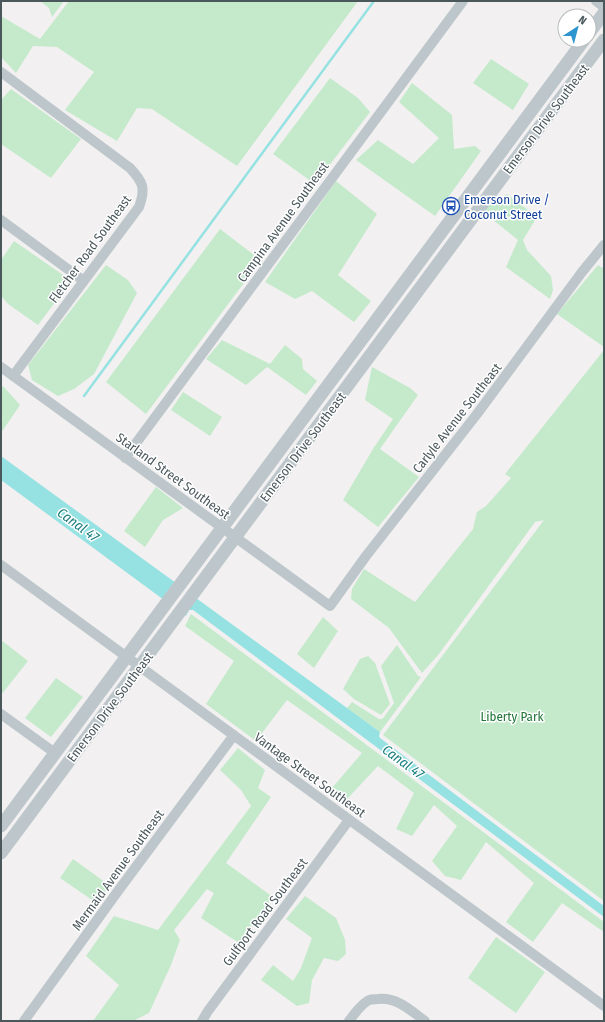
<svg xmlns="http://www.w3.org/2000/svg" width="605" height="1022" font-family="'Fira Sans Condensed',sans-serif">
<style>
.green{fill:#c4eacb}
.water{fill:#96e2e2}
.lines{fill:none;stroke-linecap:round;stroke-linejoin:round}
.stream{stroke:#96e2e2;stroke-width:2.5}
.minor{stroke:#bdc7cb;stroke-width:10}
.tertiary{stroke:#bdc7cb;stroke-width:13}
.labels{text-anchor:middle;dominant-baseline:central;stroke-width:3;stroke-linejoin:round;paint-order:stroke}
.street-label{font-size:13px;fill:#4a575b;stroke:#fff}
.transit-label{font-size:13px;fill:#164399;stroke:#fff;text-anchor:start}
.park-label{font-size:13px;fill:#22753a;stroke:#fff}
.water-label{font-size:14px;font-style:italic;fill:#1b7f7f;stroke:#fff}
</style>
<rect width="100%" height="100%" fill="#f2f0f0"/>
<path class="green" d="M40,1H64L52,17L49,8Z
M69,1H358L237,166L152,109L137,108L117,141L65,110L94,72L57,47L33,46L16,73L1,57V16L40,39Z
M491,59L529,84L513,110L473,83Z
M330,78L358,98L370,112L315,184L273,154Z
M412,83L452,115L454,149L475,146L481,151L435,216L356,160L378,140L413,164L439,138L399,102Z
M11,89L81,139L51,178L1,144V100Z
M336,181L377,214L338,275L371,301L354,322L312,291L295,299L265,282Z
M507,194L537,217L523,240L527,250L551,276L553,290L550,299L506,267L518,240L483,212L491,203Z
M220,229L254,255L258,264L146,414L106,382Z
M14,241L66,277L65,289L38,325L8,304L1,296V260Z
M106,265L128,280L137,293L94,374L74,389L58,396L32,380L28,365Z
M598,265L604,269V347L557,314Z
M222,340L270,364L285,345L302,359L303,369L317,381L306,395L267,367L246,385L206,359Z
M604,350V901L383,735L544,520L535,522L439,654L422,673L389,628L351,599L352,589L364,569L415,602L473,529L477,512L486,506L511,478L505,474Z
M372,367L410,388L418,395L380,449L419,477L378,527L343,500L373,449L393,419L365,400Z
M3,386L20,405L1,433V388Z
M183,392L222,417L210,436L171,410Z
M156,487L183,508L163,520L145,547L124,531Z
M191,614L604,922V932L562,903L533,942L506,922L534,883L486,842L461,880L445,876L432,861L457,826L434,805L412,836L396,829L414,793L378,766L347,799L332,788L362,753L287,700L256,741L206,704L234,661L185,626Z
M323,617L338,631L314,668L297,654Z
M1,640L28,661L1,695Z
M397,645L418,676L421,677L380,732L347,708L352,702L379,719H382L384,717L394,703L381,666Z
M368,656L375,663L390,704L381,715L354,699L343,689L360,659Z
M56,678L83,697L51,737L25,718Z
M238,748L265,770L258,788L271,797L226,863L273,897L239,943L201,918L214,893L207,889L174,930L180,940L171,965L149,1013L133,1021H93L119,985L86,956L114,916L158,930L251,806L241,790L220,770Z
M73,859L109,885L98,904L60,878Z
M305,896L336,918L345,940L346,954L338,961L324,958L312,980L309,1003L297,1006L261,980L273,965L293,981L301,968L312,938L286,919Z
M496,937L545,972L516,1013L468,978Z"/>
<path class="water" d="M1,456L176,583L164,600L1,480Z
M196,598L380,732L379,736L380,738L604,906V917L193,610H189L186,616L184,614Z"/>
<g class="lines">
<path class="stream" d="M84,396L374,1"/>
<path class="minor" d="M596,1L604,7
M1,72L130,168C143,182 146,188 139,207L13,376
M1,220L84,281
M1,367L330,606L366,556L477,414L582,272L604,245
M125,458L463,1
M1,565L604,1006
M1,714L55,753
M24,1021L118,891L234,735
M202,1021L208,1011L349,820
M349,1021C354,1014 359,1007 366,1002C369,999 373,999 378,999C397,997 410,1010 425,1021"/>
<path class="tertiary" d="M589,33L604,13
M1,826L584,40
M1,853L604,40"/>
</g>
<defs>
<g id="bus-ring" transform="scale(0.9)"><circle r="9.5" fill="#fff" stroke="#1a4fb4" stroke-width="1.5"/><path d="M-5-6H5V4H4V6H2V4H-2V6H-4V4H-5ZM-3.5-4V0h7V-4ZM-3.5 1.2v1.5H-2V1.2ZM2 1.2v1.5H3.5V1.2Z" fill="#1a4fb4"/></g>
</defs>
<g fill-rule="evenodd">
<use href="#bus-ring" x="451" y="206"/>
</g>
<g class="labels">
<g class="street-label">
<text transform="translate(546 119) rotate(-53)">Emerson Drive Southeast</text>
<text transform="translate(283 222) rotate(-54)">Campina Avenue Southeast</text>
<text transform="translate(90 249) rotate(-54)">Fletcher Road Southeast</text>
<text transform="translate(457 418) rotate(-52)">Carlyle Avenue Southeast</text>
<text transform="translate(303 447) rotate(-53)">Emerson Drive Southeast</text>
<text transform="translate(173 476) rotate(36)">Starland Street Southeast</text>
<text transform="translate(110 707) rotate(-53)">Emerson Drive Southeast</text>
<text transform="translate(310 775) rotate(36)">Vantage Street Southeast</text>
<text transform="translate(118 870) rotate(-54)">Mermaid Avenue Southeast</text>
<text transform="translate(265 912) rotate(-53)">Gulfport Road Southeast</text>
</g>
<g class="transit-label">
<text x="464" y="199">Emerson Drive /<tspan x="464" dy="15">Coconut Street</tspan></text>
</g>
<g class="park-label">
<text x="512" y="716">Liberty Park</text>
</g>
<g class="water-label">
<text transform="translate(78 525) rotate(36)">Canal 47</text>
<text transform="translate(403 762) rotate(36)">Canal 47</text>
</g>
</g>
<rect width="605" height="1022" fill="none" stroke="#4a575b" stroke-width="4"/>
<g transform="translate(577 28) rotate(36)"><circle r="19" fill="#ffffff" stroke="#b7bcbd"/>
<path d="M0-3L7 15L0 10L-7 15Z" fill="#2e96ce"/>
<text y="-6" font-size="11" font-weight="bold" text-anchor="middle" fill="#4a575b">N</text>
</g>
</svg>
